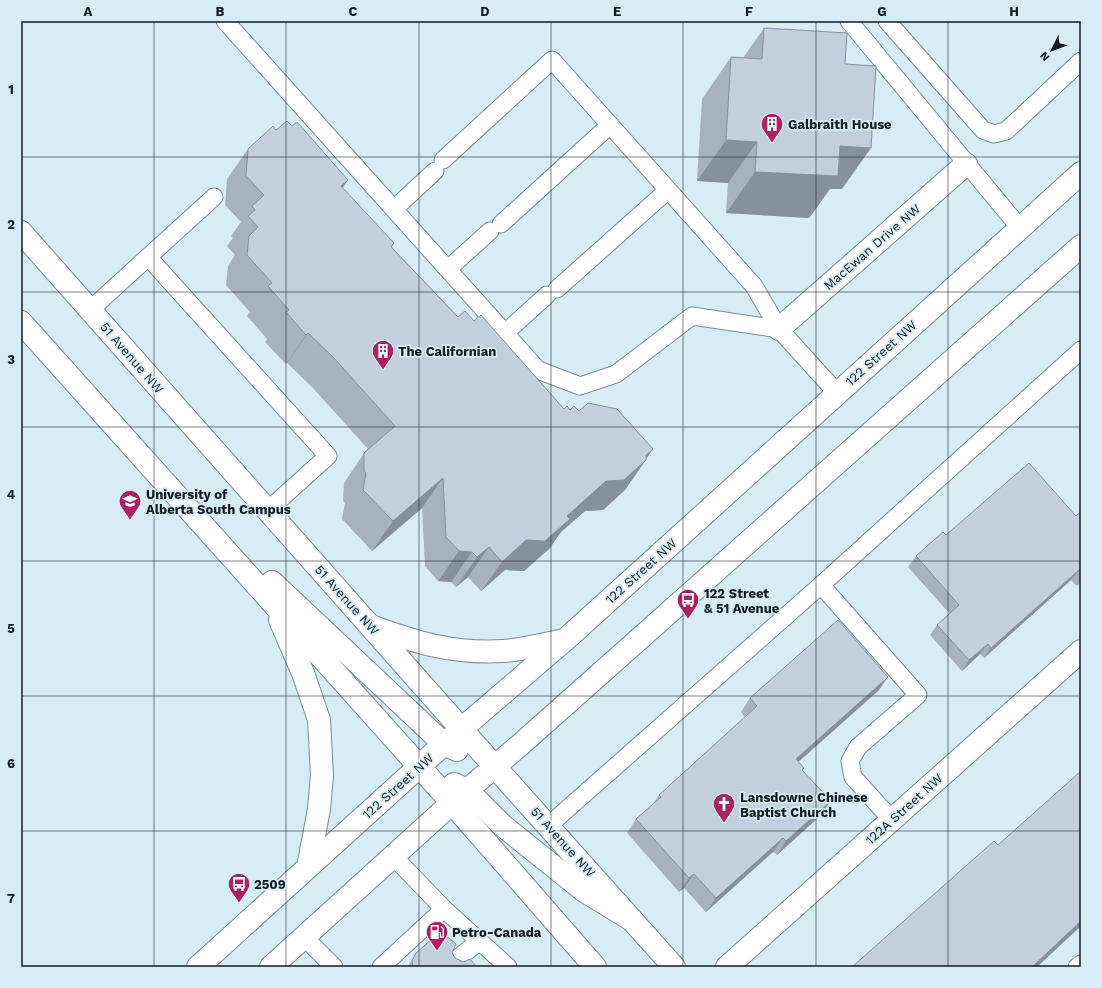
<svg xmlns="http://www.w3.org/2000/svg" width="1102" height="988" font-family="'Work Sans',sans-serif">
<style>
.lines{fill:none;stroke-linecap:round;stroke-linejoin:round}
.service-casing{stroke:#798d95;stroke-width:19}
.minor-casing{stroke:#798d95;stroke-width:24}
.tertiary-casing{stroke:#798d95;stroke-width:24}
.secondary-casing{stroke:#798d95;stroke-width:24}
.service{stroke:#fff;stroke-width:17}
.minor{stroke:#fff;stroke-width:22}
.tertiary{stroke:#fff;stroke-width:22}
.secondary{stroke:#fff;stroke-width:22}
.wall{fill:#a6b2bf}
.shaded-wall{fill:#87919b}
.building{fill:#c1cfde;stroke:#87919b}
.grid{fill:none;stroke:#131b1e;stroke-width:1;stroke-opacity:0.55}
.labels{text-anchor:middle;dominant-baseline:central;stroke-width:3.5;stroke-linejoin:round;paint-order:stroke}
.poi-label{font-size:13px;font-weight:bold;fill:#131b1e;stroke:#d7edf5;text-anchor:start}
.street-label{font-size:13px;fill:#131b1e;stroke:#d7edf5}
.neatline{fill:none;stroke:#131b1e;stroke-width:1.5}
.grid-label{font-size:13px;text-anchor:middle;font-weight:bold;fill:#131b1e}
</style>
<rect width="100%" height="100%" fill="#d7edf5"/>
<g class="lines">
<g class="service-casing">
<path id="service" d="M225,21L538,370L580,386L616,374L692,316L779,329
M849,21L1020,228
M887,21L983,130L994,134L1006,131L1081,61
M443,160L552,60L754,286L779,329L837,393
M394,209L435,171
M501,224L610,125
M148,257L214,197
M448,269L490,231
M557,289L668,190
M90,310L148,257L328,456L267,511
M505,333L547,295
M821,585L918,695L858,747L850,761L853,777L892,820
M548,826L821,585L1081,350
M393,856L444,909L508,967
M304,937L334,967
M458,958L480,941
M381,967L444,909
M1077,967L1081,964"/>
</g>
<g class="minor-casing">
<path id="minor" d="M779,329L966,164
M727,967L1081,651"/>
</g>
<g class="tertiary-casing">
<path id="tertiary" d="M495,767L674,967
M452,803L595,967"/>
</g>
<g class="secondary-casing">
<path id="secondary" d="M21,232L495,767
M21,322L452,803
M272,582L444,744L457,750
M280,620L303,673L319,720L322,775L319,809L308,867
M371,626C417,643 454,654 503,651C523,650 544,644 564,640
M454,784L467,790L502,825L583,890L632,920
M198,967L444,744L565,640L1081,173
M271,967L452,803L520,745L1081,246"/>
</g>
<use href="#service" class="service"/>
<use href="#minor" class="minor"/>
<use href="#tertiary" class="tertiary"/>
<use href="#secondary" class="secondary"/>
</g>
<path class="wall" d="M764,28L845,64L842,189H830L809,218L726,213L728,183L697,181L702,99L731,57L743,58Z
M292,126L348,180L343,188L392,247L458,317L474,321L564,409L579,411L646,460L625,490L603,510L585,511L561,532L549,549L524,571L505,570L481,591L468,577L456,587L451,582L438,581L425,566L422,508L372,551L342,519L345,503L343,501L344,483L364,453L368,449L312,387L287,363L286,364L265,342L267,339L247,316L250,312L226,285L228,266L235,255L227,246L233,238L231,236L241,222L225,205L227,179L248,149L276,130Z
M1081,511V582L1077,586L1071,580L984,658L980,654L962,671L930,635L937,625L950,614L908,567L916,556L946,535L1076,516Z
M879,690L799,761L821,815L777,855L773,852L706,912L684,888L679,892L627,833L636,819L652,805L659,795L745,717L741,712L750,698Z
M416,953H452L455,958L477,967H408L412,959Z"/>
<path class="shaded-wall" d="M726,140L757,142L728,183L697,181Z
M840,146L871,148L842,189H830L809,218L726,213L755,172Z
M348,180L327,210L341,186Z
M308,333L287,363L286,364L306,335Z
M653,449L625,490L603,510L585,511L561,532L549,549L524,571L505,570L481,591L502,562L526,540L606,481L646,455Z
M443,478L422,508L372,551L393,521Z
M489,547L468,577L456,587L477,557Z
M459,551L472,552L451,582L438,581Z
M1079,570L1071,580L984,658L991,648Z
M988,644L980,654L962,671L969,660Z
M888,677L879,690L786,773L796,759Z
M831,801L821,815L777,855L786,841Z
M783,838L773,852L706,912L716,898Z
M694,874L684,888L679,892L689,878Z
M1081,921V926L1037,967H1032Z"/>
<path class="building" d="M764,28L847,33L845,64L876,66L871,148L840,146L838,176L755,172L757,142L726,140L731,57L762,59Z
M287,121L292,126L297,122L348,180L341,186L394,243L391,247L458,317L465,311L474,321L481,315L564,409L567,406L570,410L574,406L579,411L588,403L617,409L653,449L646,455V460L624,480L606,481L567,516L570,519L545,541L526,540L502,562L489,547L477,557L472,552L459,551L446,537L443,478L393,521L363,490L366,473L364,471V453L395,426L333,357L308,333L306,335L286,312L289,310L268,286L272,283L247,255L249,236L258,227L248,216L255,210L252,206L264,195L246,176L248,149L273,126L276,130Z
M1029,463L1076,516L1081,511V572L1079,570L991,648L988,644L969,660L937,625L959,605L916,556L943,532L946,535Z
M838,620L888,677L796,759L804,768L802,770L831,801L786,841L783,838L716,898L694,874L689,878L636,819L661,797L659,795L757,706L750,698Z
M1081,771V921L1032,967H852L994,841L998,845Z
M441,936L449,938L456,944L452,953L455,958L463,962L470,959L477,967H413L412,961L416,953L433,938Z"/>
<path class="grid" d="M154,21V967M286,21V967M419,21V967M551,21V967M683,21V967M816,21V967M948,21V967M21,157H1081M21,292H1081M21,427H1081M21,561H1081M21,696H1081M21,831H1081"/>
<defs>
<g id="building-pin" transform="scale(1.15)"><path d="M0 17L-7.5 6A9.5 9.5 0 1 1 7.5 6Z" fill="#aa2166" stroke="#d7edf5"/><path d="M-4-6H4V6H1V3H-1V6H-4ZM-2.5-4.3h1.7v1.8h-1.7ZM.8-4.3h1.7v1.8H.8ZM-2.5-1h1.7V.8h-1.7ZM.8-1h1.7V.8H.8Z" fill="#fff"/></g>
<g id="university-pin" transform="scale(1.15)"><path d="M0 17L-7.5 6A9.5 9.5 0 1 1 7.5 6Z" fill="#aa2166" stroke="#d7edf5"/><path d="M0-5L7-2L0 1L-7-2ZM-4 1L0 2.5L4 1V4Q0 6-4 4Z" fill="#fff"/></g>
<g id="bus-pin" transform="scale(1.15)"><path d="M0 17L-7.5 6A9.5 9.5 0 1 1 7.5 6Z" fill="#aa2166" stroke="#d7edf5"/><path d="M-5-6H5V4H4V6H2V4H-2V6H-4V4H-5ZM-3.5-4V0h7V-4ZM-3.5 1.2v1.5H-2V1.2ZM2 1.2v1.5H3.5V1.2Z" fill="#fff"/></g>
<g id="church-pin" transform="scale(1.15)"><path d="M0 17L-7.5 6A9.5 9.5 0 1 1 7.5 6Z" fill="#aa2166" stroke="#d7edf5"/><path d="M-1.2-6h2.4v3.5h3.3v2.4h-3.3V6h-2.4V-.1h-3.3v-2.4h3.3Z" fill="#fff"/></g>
<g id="fuel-pin" transform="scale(1.15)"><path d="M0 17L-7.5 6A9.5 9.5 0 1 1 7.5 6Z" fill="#aa2166" stroke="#d7edf5"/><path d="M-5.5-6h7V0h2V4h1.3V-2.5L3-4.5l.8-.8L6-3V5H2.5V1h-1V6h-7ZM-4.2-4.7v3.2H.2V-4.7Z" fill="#fff"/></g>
</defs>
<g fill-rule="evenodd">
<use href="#building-pin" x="772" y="124"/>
<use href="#building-pin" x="383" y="351"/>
<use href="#university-pin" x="130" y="501"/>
<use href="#bus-pin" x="688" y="600"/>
<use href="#church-pin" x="724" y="804"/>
<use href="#bus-pin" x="239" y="884"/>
<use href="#fuel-pin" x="437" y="932"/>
</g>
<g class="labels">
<g class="poi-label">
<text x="788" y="124">Galbraith House</text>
<text x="398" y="351">The Californian</text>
<text x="146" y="494">University of<tspan x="146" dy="15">Alberta South Campus</tspan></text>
<text x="704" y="593">122 Street<tspan x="704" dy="15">&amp; 51 Avenue</tspan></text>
<text x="740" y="797">Lansdowne Chinese<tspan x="740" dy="15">Baptist Church</tspan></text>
<text x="254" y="884">2509</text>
<text x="452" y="932">Petro-Canada</text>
</g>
<g class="street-label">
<text transform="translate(872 247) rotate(-41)">MacEwan Drive NW</text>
<text transform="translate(881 353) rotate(-42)">122 Street NW</text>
<text transform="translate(132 358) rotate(49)">51 Avenue NW</text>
<text transform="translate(641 571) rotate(-42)">122 Street NW</text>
<text transform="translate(347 600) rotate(48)">51 Avenue NW</text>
<text transform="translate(398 786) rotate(-42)">122 Street NW</text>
<text transform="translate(904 809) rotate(-42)">122A Street NW</text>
<text transform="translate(563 842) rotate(48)">51 Avenue NW</text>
</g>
</g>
<rect width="1102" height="988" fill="none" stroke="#d7edf5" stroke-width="44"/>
<g transform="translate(1052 50) rotate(228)" stroke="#d7edf5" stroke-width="3" paint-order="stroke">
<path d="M0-3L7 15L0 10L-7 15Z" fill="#131b1e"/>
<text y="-6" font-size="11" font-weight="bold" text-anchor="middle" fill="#131b1e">N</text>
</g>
<rect x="22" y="22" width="1058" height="944" class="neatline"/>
<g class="grid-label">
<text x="88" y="16">A</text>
<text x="220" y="16">B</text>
<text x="353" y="16">C</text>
<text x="485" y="16">D</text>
<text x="617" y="16">E</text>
<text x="749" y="16">F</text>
<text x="882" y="16">G</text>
<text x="1014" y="16">H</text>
<text x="11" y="94">1</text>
<text x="11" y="229">2</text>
<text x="11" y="364">3</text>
<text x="11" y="499">4</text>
<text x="11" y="633">5</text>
<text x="11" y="768">6</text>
<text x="11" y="903">7</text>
</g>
</svg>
